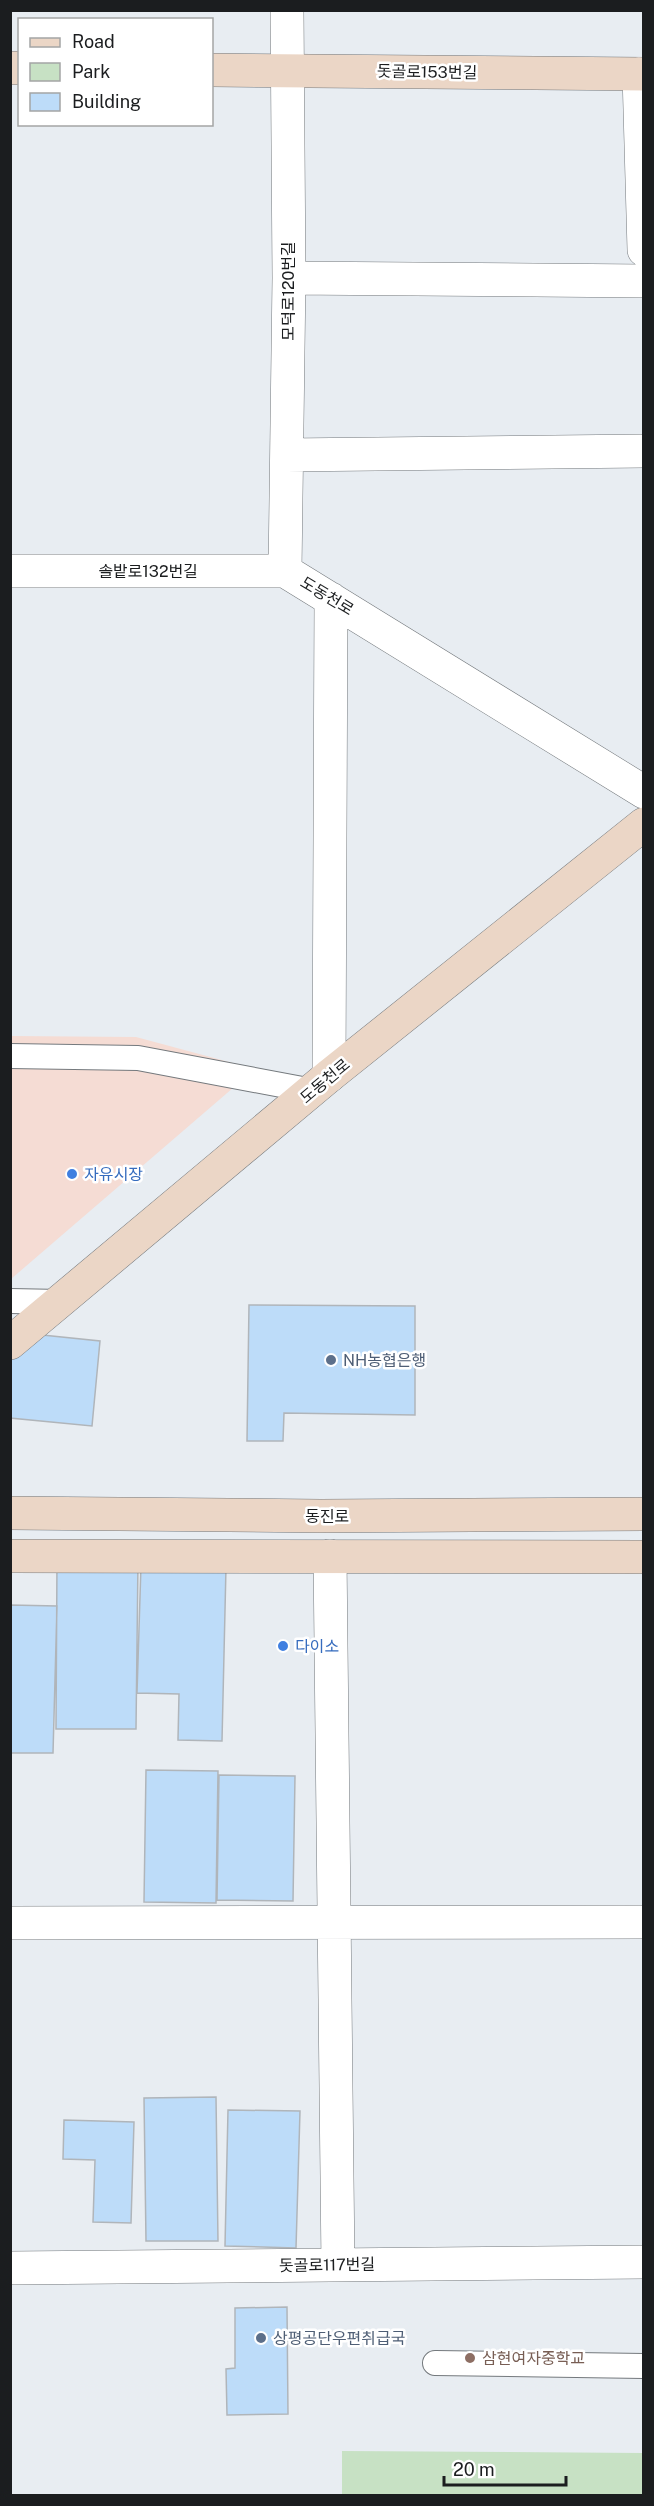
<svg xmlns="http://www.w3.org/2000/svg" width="654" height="2506" font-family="'Public Sans','Noto Sans KR',sans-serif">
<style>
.commercial{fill:#f5dcd4}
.green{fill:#c7e1c4}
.building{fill:#bddcf9;stroke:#b0b5ba;stroke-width:1.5}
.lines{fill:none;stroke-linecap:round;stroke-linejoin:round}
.lane-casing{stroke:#74797d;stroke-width:26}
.street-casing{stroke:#74797d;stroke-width:34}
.secondary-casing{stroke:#74797d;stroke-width:34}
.lane{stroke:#fff;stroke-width:24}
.street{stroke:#fff;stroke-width:33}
.secondary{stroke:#ebd6c6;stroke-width:33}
.shop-dot{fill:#3f7fe0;stroke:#fff;stroke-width:2}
.service-dot{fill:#5c6f8a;stroke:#fff;stroke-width:2}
.education-dot{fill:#8d6e63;stroke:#fff;stroke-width:2}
.labels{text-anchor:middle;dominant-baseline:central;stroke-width:5;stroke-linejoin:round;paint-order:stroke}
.street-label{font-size:16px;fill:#1b1d1f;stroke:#fff}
.shop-label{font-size:16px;fill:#366cbe;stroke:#fff;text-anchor:start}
.service-label{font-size:16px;fill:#4e5e75;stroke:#fff;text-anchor:start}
.education-label{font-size:16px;fill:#785e54;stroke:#fff;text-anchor:start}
</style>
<rect width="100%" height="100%" fill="#e8edf2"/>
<path class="commercial" d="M11,1036L136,1037L255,1069L11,1279Z"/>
<path class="green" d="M342,2451L643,2453V2495H342Z"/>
<path class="building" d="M249,1305L415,1306V1415L284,1413L283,1441H247Z
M23,1333L100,1341L92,1426L10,1418V1346Z
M57,1559L138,1560L136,1729H56Z
M141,1565L226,1567L222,1741L178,1740L179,1694L137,1693Z
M10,1605L57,1606L53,1753H10Z
M146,1770L218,1771L216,1903L144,1902Z
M219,1775L295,1776L293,1901L217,1900Z
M216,2097L218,2241H146L144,2098Z
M228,2110L300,2111L296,2248L225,2246Z
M64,2120L134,2122L131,2223L93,2222L95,2160L63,2159Z
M287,2307L288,2414L227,2415L226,2369L235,2368V2308Z"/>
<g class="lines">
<g class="lane-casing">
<path id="lane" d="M10,1056L138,1058L313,1091
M10,1301L61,1302
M435,2363L644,2366"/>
</g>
<g class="street-casing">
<path id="street" d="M639,74L644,250
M289,278L644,281
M287,455L644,451
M10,571H285
M285,571L289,278L287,10
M285,571L644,792
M329,1076L331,599
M330,1556L338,2265
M10,1923L644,1922
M10,2268L644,2262"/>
</g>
<g class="secondary-casing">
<path id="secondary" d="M10,68H20
M212,70L644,74
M10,1343L329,1076L644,824
M10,1513L321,1516L644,1514
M10,1556L644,1557"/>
</g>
<use href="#lane" class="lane"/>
<use href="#street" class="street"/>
<use href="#secondary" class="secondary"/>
</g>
<g class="shop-dot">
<circle cx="72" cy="1174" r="6"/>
<circle cx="283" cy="1646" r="6"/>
</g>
<g class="service-dot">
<circle cx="331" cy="1360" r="6"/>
<circle cx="261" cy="2338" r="6"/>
</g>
<circle class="education-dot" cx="470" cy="2358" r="6"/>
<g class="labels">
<g class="street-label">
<text transform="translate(427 72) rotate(1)">돗골로153번길</text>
<text transform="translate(288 291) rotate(-90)">모덕로120번길</text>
<text x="148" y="571">솔밭로132번길</text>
<text transform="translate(327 596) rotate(31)">도동천로</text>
<text transform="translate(325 1081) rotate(-40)">도동천로</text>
<text x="327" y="1516">동진로</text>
<text transform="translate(327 2265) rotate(-1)">돗골로117번길</text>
</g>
<g class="shop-label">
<text x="84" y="1174">자유시장</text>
<text x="295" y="1646">다이소</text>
</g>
<g class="service-label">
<text x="343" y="1360">NH농협은행</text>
<text x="273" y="2338">상평공단우편취급국</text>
</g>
<g class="education-label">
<text x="482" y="2358">삼현여자중학교</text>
</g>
</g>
<rect width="654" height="2506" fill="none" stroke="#1b1d1f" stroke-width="24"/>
<rect x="18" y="18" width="195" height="108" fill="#ffffff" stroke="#a4a5a5" stroke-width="1.5"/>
<rect x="30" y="38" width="30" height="9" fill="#ebd6c6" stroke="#a4a5a5" stroke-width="1.5"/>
<text x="72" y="48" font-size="18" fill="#1b1d1f">Road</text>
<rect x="30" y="63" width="30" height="18" fill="#c7e1c4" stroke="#a4a5a5" stroke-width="1.5"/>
<text x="72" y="78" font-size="18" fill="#1b1d1f">Park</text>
<rect x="30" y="93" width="30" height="18" fill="#bddcf9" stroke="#a4a5a5" stroke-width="1.5"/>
<text x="72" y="108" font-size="18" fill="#1b1d1f">Building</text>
<path d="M444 2476v9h122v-9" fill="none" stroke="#1b1d1f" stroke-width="3"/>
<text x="453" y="2476" font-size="18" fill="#1b1d1f" stroke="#ffffff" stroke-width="4.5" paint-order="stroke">20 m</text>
</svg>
